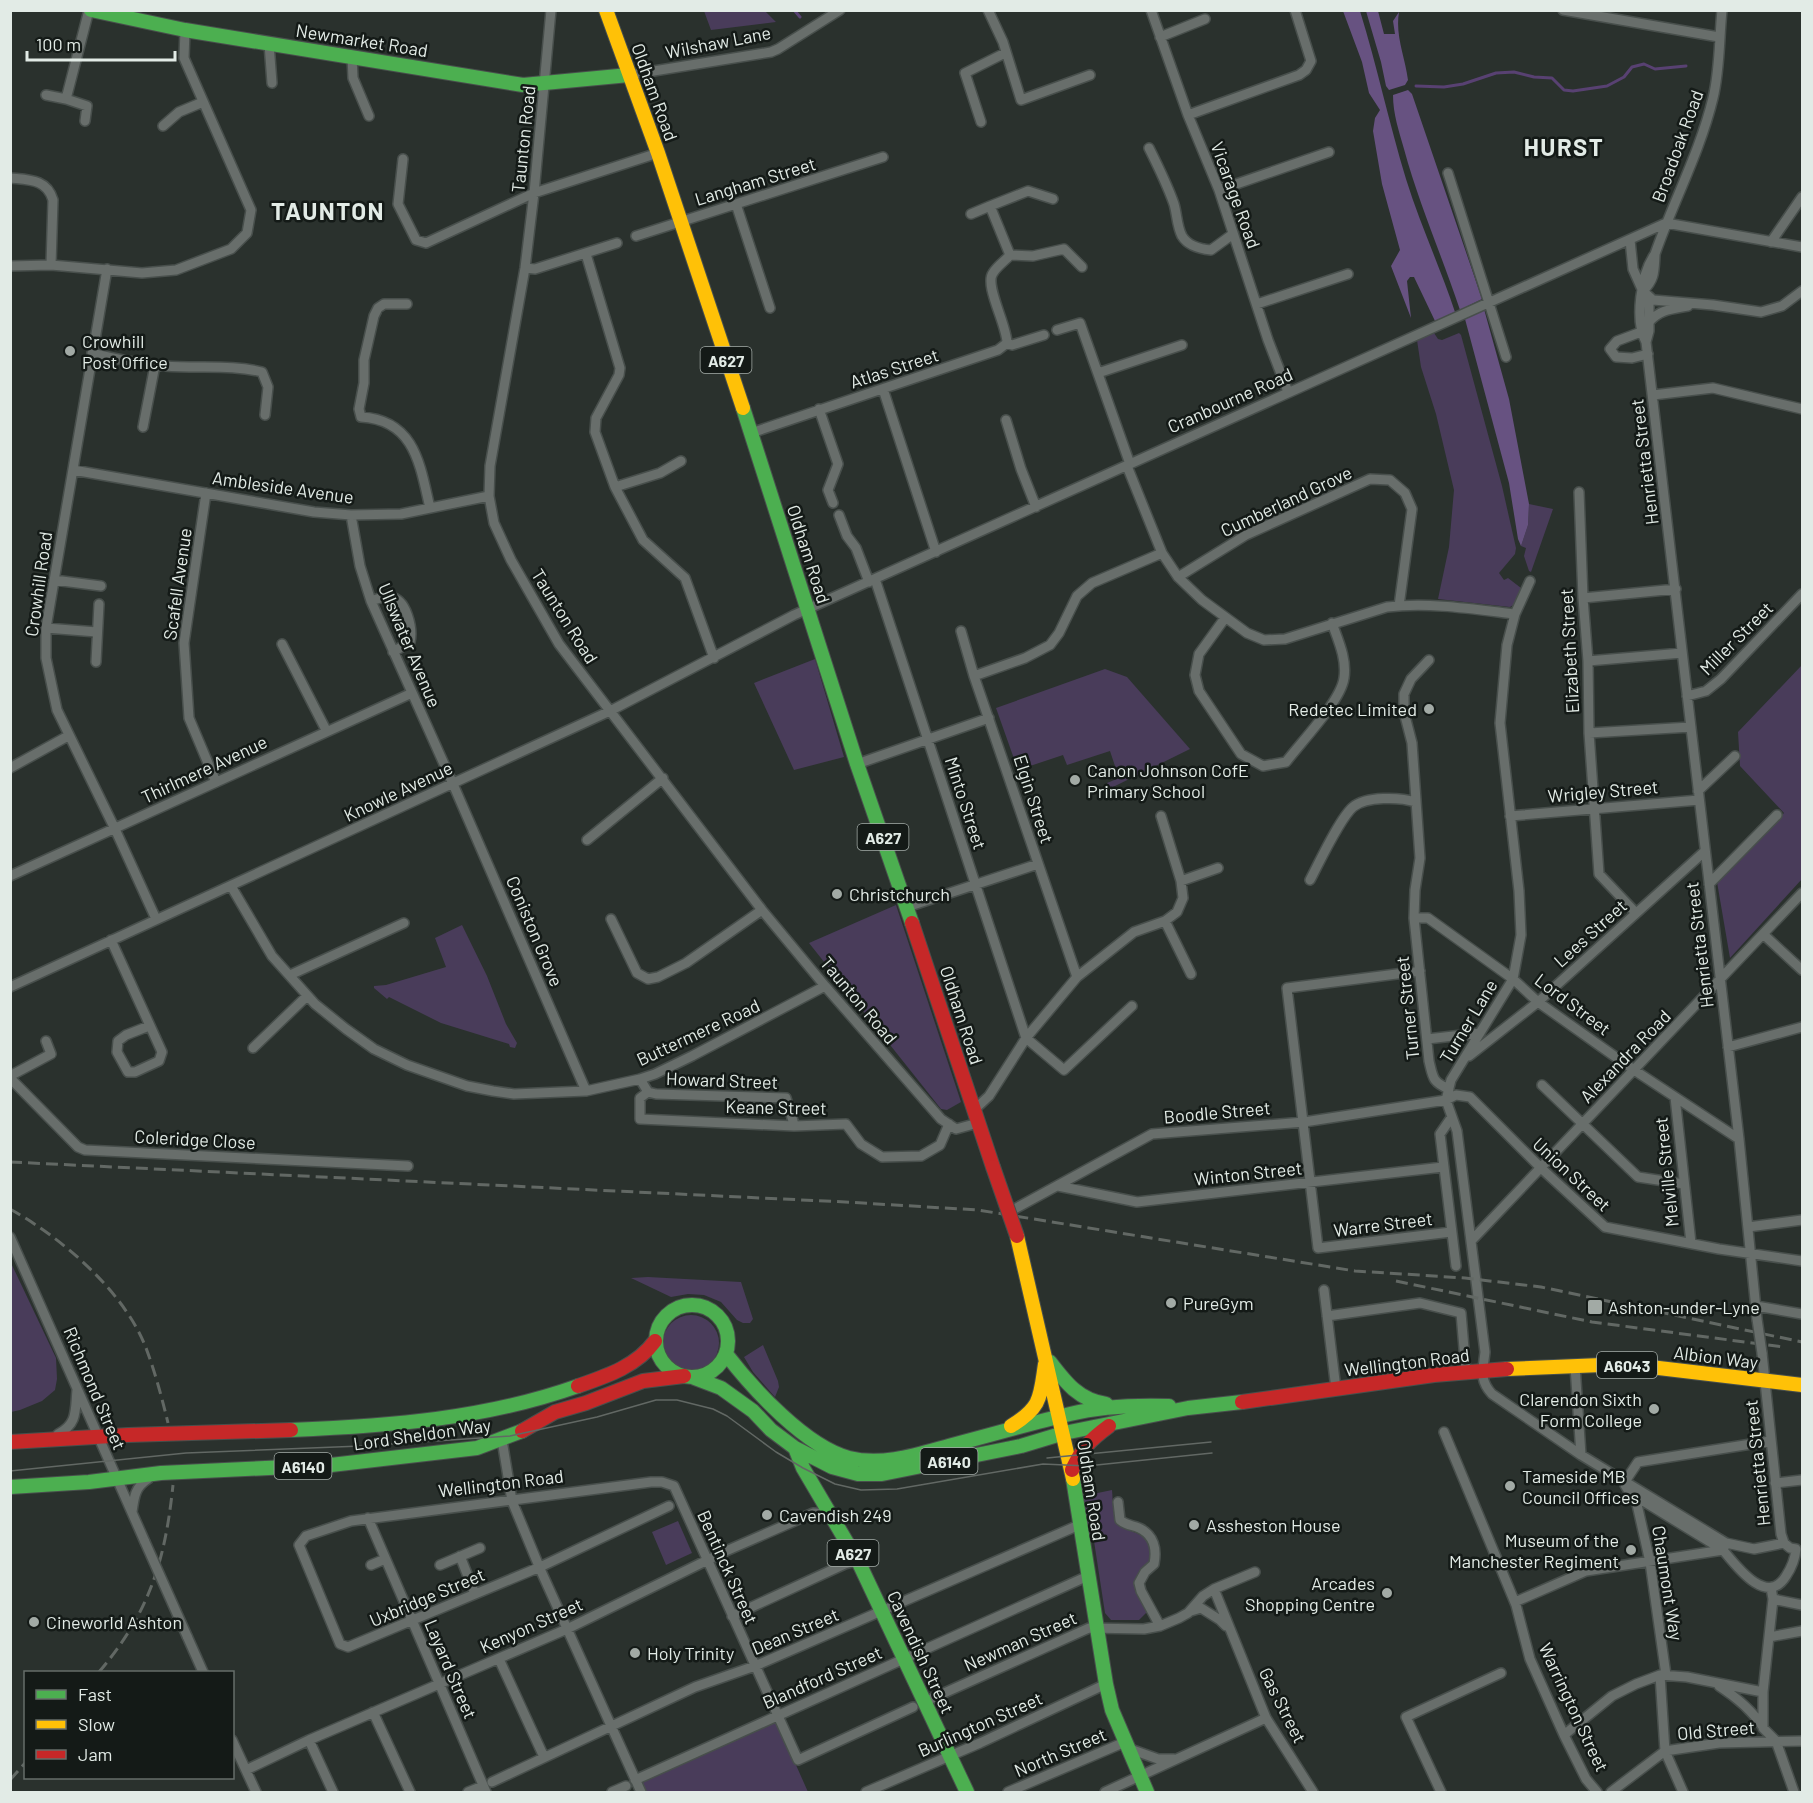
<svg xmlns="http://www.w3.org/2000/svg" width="1813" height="1803" font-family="Barlow,sans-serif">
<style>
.green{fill:#493c5a}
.forest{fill:#675281}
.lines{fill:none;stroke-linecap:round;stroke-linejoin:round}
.stream{stroke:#584172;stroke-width:3}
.street-casing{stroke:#484f4c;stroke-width:12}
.fast-casing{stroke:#484f4c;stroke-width:16}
.slow-casing{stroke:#484f4c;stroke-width:16}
.jam-casing{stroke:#484f4c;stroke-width:16}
.street{stroke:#686e6b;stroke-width:9}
.fast{stroke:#4caf50;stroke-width:14}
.slow{stroke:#ffc107;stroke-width:14}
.jam{stroke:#c62828;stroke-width:14}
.tram{stroke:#626864;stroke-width:1.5}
.rail{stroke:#626864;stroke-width:3;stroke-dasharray:12 6;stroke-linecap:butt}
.street-bridge-casing{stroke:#484f4c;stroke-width:12;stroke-linecap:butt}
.jam-bridge-casing{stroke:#484f4c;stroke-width:16;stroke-linecap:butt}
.street-bridge{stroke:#686e6b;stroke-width:9}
.jam-bridge{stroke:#c62828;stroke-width:14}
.poi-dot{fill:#a2aaa5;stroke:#141a17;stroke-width:2}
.labels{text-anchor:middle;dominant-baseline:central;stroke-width:5;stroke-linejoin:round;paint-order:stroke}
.shield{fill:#141a17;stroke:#a4aca8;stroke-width:1.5}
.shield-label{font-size:16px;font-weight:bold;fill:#e2ebe6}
.street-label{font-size:18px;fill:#e2ebe6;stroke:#141a17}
.poi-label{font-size:18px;fill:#e2ebe6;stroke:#141a17;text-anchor:start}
.district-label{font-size:24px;font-weight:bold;letter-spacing:1.5px;fill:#e2ebe6;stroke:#141a17}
</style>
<rect width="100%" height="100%" fill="#2a312d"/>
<path class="green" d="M704,11H765L776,22L711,30Z
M1434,333L1438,339L1442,340L1459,333L1461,335L1502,486L1516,548L1515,554L1499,573L1504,580L1508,578L1521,588L1515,604L1510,607L1438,599L1449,547L1454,490L1436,414L1421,367L1417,340Z
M1529,504L1553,509L1531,572L1529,571L1524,556L1526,548L1521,546L1528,525Z
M815,659L844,757L794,770L754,683Z
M1802,665V879L1730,958L1717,882L1784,813L1740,766L1738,732Z
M1105,669L1127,677L1190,749L1109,789L1107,783L1119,778L1110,751L1067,765L1063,755L1018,770L996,708Z
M896,905L961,1102L947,1110L941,1109L809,943Z
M462,925L487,976L506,1024L517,1043L515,1048L510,1047L509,1044L441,1023L389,997L387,999L374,988V986L386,985L446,967L435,938Z
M11,1263L56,1358L57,1379L55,1390L42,1401L20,1410L11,1412Z
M648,1277L741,1282L753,1319L750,1323H743L737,1320L721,1302L704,1295L688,1294L671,1297L631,1278Z
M663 1343a28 28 0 1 1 56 0a28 28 0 1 1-56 0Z
M763,1345L778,1381L779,1387L775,1397L753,1372L744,1357Z
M1112,1490C1113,1499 1112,1514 1117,1522C1124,1533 1142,1530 1148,1543C1158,1565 1138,1566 1136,1581C1135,1591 1143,1603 1147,1612L1139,1620H1111L1105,1613L1094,1541L1089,1535L1083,1496Z
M678,1521L692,1553L666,1565L652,1532Z
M776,1720L808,1792H643L638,1781Z"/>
<path class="forest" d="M1343,11H1360C1377,66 1389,123 1406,179C1420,224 1440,267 1455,312L1435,321L1414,277H1410L1407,281L1411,318L1391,266L1400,250L1382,184L1373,131L1375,118L1380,110L1369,93L1362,62Z
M1366,11H1378L1384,34H1395L1393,21L1399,12C1395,36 1405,56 1408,80L1405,85L1389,90L1386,86L1381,62Z
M1408,90L1412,94L1482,299L1460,310C1442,256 1419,204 1404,149C1399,131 1393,114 1393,95Z
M1484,309L1509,399L1529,504L1528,525L1521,546L1518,539L1509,483L1465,319Z"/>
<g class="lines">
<path class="stream" d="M794,10L800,17
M1416,86L1444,87L1463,84L1496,73L1514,72L1534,77L1552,78L1564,90L1573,91L1607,86L1624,77L1632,67L1644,64L1655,69L1686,66"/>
<g class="street-casing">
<path id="street" d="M551,10L534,193L525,268L490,466L489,496L494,523L511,560L559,644L762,910L825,986L941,1119L956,1129L978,1123
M988,10L1003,42L1021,100L1090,75
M1151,10L1188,115L1219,190L1268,340L1288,392
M1563,10L1719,37
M1722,10C1719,40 1720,69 1713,98C1700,152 1673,202 1655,254C1641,274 1634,320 1646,342L1739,1139L1757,1319
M1160,37L1205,19
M269,44L272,83
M352,57L353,78L369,116
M629,75L771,52L778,49L840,10
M46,95L66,99
M1188,115L1299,75L1306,70L1311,61L1295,10
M85,121L87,106L66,99L89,10
M981,122L965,73L1005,53
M163,126L179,112L203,102
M1149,148C1158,166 1167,184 1174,204C1177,214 1177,227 1182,236C1188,246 1200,249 1211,250L1233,234
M403,159L398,204L416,240L426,243L534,193L658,153
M1448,173L1506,357
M10,178C29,180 47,179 53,200L51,265
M1219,190L1329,152
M736,204L770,308
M971,214L990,206
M1666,223L1802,247
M636,236L883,157
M1630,240L1633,269L1649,305V331L1646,342
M1771,242L1802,197
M586,254L620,368L619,375L596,418L595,432L615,487L643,540L685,578L714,658
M1010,255L1033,256L1064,249L1082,267
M10,266L51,265L142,273L176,270L231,249L247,233L251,210L184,58L185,30
M525,268L535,269L617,243
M107,269L46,628V658L57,710L115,829L156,919
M1643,291L1653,300L1713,305L1761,312L1782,306L1802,291
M1643,291C1655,279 1654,271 1655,255
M407,304H384L378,308L374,316L364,360V383L359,409L361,417C415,420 420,465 430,508
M1257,304L1348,274
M1649,322C1660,309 1673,309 1688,306
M1057,330L1080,323L1130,464
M1641,332L1617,341L1610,349L1616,357L1632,358L1648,354
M1007,343C1007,325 984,285 993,273C997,266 1005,261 1010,255L990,206L1028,191L1053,199
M92,353C116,359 140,364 165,366C197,369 231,364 262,372L268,387L265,415
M1098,373L1182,345
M883,389L936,552
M1653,395L1713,388L1802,409
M819,409L838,464L828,490L833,503
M1006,420L1021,469L1036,507
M143,427L155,365
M751,433L998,350L1007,343L1012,345L1044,335
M1127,466L1162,553L1178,577L1202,600L1247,633L1264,640L1285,639L1387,607C1429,602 1473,609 1515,614
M73,470L314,512L351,515L401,514L489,496
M615,487L660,473L681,461
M1579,492L1583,598L1588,661L1589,733L1599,874L1636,913
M206,493L184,643L189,718L216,782
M351,515L360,566L371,601L453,784L586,1091
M839,515L847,536L856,548L869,582
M1178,577L1246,535L1370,479L1390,480L1405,493L1412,509L1399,606
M875,579L1026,1038L1064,1070L1132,1006
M54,580L101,586
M1530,581L1515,614L1507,645L1500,723L1519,891L1521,935L1513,979L1451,1080L1446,1100L1457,1131L1485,1352C1483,1370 1479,1380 1492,1394L1581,1455L1726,1543L1754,1549L1784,1543L1790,1548L1796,1549
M1583,598L1676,589
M371,601C377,599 384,596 390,597C407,599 413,629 410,642L393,652
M1225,618L1199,654L1195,675L1199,691L1241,754L1263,766L1286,762C1301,742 1341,701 1344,678C1347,659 1338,640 1332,623
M46,628L97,632
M961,631L974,676L1077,977
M282,644L326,730
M1588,661L1682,653
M96,662L99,604
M974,676L1025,658L1050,645L1059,633L1077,596L1092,583L1162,553
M1687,696L1706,691L1721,679L1802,594
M1589,733L1691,727
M857,764L989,718
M10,768L68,736
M1698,791L1735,756
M1510,816L1699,800
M587,840L663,778
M10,876L412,693
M1310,880C1319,863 1340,818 1353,807C1366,796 1400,797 1416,802
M1181,881L1218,868
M1709,884L1777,815
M231,886L272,956L315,1004L346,1029L374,1049L407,1065L467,1086L493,1091L514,1094L586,1091L640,1079L655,1074L692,1056L825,986
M907,907L1038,864
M1414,918L1415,890L1420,858L1412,743L1404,712V694L1411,679L1429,660
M611,919L637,973L648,979L658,977L686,963L762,910
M1165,921L1191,974
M1763,934L1802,970
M111,940L162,1052L159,1061L135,1072H128L117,1052L118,1041L126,1035L149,1026
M1420,971L1287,988L1318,1248L1451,1232
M290,975L404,923
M10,987L610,711L794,615L1666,223
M1427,1039L1480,1033
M1728,1047L1802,1027
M253,1048L307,996
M1469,1056L1538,1002L1705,851
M10,1076L51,1054L46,1041
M10,1078L78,1147L85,1150L408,1166
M640,1079L648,1092L656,1094L786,1098L793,1121
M1542,1085L1638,1177L1684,1184
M1449,1089C1432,1082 1433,1077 1429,1061L1414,918H1428L1513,979L1538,1002L1634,1070L1739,1139
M648,1092L640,1098V1119L794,1126L846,1124L861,1144L882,1157L921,1156L940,1145L949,1124
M1675,1097L1691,1243
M975,1109L989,1096L1026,1038L1077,977L1134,932L1165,921L1177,912L1183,898L1181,881L1161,816
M1451,1118L1440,1134L1456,1266
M1058,1186L1137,1202L1443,1167
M1009,1212L1152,1134L1304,1122L1446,1100L1456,1095L1470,1097L1541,1168L1605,1227L1719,1249L1802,1261
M1748,1227L1802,1220
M10,1237L145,1542
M1471,1241L1802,893
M1324,1290L1336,1389
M1756,1306L1802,1314
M1327,1316L1420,1303L1461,1313L1466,1372
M1762,1353L1781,1534L1784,1543
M1575,1366L1581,1455
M1444,1432L1516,1605L1530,1659L1564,1735L1586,1779L1597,1792
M58,1434C78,1424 75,1410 77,1390
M502,1440L512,1501L541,1571L641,1792
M1626,1480L1638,1462L1770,1441
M1626,1480L1625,1485L1630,1493L1723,1550
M1775,1483L1802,1480
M1637,1498L1636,1500L1650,1562L1666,1675
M1118,1502L1120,1520C1127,1526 1133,1525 1139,1528C1154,1535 1157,1549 1154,1564L1145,1572L1139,1583L1141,1591L1160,1626
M669,1506L540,1567L348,1647L340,1644L299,1545L306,1536L351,1521L651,1482H662L674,1486L798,1760L913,1707
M132,1512C134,1497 135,1487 148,1479
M368,1518L486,1792
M1725,1545L1723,1550C1737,1567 1767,1607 1786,1576C1792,1567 1795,1559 1796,1549
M460,1556L475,1594
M371,1565L385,1559
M440,1565L480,1548
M1771,1588L1773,1599L1763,1692V1728L1776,1741L1794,1792
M1214,1589L1266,1718L1313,1792
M1773,1599L1802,1605
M1515,1602L1586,1571L1723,1550
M1191,1611L1201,1608L1220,1620L1226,1626
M732,1616L845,1564L852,1562L859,1563
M187,1636L203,1672
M1769,1637L1802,1631
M499,1659L544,1757
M1660,1675L1665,1751L1683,1792
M1719,1686C1736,1697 1751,1709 1763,1727
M924,1702L1089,1628L1144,1629L1160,1626L1179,1618L1188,1613L1203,1596L1214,1589L1255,1572
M373,1712L410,1792
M1564,1735L1612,1696L1636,1684L1660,1675L1687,1677L1763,1692
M232,1740L256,1792
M309,1740L333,1792
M1130,1749L1158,1759H1174
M246,1770L309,1740L567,1629L726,1551L813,1513L830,1514
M635,1780L1088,1576
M492,1782L695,1687L755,1666L1079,1525
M468,1792L483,1786
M612,1792L626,1786
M866,1792L980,1743L1106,1684
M1008,1792L1125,1742
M1105,1792L1266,1718
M1441,1792L1406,1717L1501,1673
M1611,1792L1665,1751L1719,1743L1802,1741"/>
</g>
<g class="fast-casing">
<path id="fast" d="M91,10L185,30L523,85L629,75
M743,408L857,764L912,923
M656 1341a36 36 0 1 1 72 0a36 36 0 1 1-72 0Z
M726,1354C753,1389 806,1447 849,1458C884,1467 922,1453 956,1444C994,1434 1032,1423 1070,1414C1102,1406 1136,1405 1169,1406
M1050,1362C1066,1383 1079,1400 1106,1404
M692,1377L721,1388L753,1411L771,1430L795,1448L832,1467L858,1474H882L1021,1446L1064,1433L1188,1408L1242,1402
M291,1430C389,1426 485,1419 578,1386
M795,1448L803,1468L859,1563L967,1792
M1073,1479L1106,1684L1112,1710L1147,1792
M10,1487L89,1482L161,1473L331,1465L477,1448L522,1431"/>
</g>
<g class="slow-casing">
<path id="slow" d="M606,10L658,153L743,408
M1017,1236L1073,1479
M1507,1369L1625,1364L1802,1385
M1011,1426C1042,1407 1040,1397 1045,1364"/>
</g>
<g class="jam-casing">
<path id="jam" d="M912,923L993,1167
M578,1386C607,1376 637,1366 655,1341
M1242,1402L1434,1375L1507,1369
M522,1431L555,1412L586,1403L643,1381L684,1376
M10,1442L128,1435L291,1430
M1072,1470C1082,1448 1090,1440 1109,1426"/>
</g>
<use href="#street" class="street"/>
<use href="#fast" class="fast"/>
<use href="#slow" class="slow"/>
<use href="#jam" class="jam"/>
<path class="tram" d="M1047,1458L1211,1442
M10,1471L186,1453L361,1446L510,1436L597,1417L656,1400H677L713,1409L727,1416L776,1452L803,1468L835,1484L861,1490L897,1489L1043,1464L1087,1466L1212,1453"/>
<path class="rail" d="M10,1162L845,1202L978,1210L1355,1271L1465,1278L1541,1287L1802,1342
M10,1209C62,1238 124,1291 146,1348C155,1372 162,1398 168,1423
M1396,1281L1592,1322L1783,1347
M99,1672C149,1613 165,1562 173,1485
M10,1780L26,1762"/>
<g class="street-bridge-casing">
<path id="street-bridge" d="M1757,1319L1762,1353
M145,1542L187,1636"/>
</g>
<g class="jam-bridge-casing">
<path id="jam-bridge" d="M993,1167L1017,1236"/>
</g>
<use href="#street-bridge" class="street-bridge"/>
<use href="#jam-bridge" class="jam-bridge"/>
</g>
<g class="poi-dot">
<circle cx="70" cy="351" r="6"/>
<circle cx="1429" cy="709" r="6"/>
<circle cx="1075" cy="780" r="6"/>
<circle cx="837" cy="894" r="6"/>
<circle cx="1171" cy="1303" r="6"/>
<rect x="1587" y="1299" width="16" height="16" rx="3"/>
<circle cx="1654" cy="1409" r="6"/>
<circle cx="1510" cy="1486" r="6"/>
<circle cx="767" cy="1515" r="6"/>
<circle cx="1194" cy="1525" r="6"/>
<circle cx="1631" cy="1550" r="6"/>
<circle cx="1387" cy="1593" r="6"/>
<circle cx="34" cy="1622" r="6"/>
<circle cx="635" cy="1653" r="6"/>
</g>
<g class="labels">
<g class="shield">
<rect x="700.5" y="347" width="51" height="26" rx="4.5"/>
<rect x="857.5" y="824" width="51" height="26" rx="4.5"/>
<rect x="1597" y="1352" width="60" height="26" rx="4.5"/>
<rect x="920.5" y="1448" width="57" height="26" rx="4.5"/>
<rect x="274.5" y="1453" width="57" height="26" rx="4.5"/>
<rect x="827.5" y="1540" width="51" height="26" rx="4.5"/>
</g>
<g class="shield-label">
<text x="726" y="360">A627</text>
<text x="883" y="837">A627</text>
<text x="1627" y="1365">A6043</text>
<text x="949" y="1461">A6140</text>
<text x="303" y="1466">A6140</text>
<text x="853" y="1553">A627</text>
</g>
<g class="street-label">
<text transform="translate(362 40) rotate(9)">Newmarket Road</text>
<text transform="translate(718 42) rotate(-11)">Wilshaw Lane</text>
<text transform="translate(655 92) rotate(70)">Oldham Road</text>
<text transform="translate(523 139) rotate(-84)">Taunton Road</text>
<text transform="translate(1677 146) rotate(-70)">Broadoak Road</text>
<text transform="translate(755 181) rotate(-17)">Langham Street</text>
<text transform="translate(1236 195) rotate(70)">Vicarage Road</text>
<text transform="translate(894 368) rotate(-18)">Atlas Street</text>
<text transform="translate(1230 400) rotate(-24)">Cranbourne Road</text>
<text transform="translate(1644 462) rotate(-97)">Henrietta Street</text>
<text transform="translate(283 487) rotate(8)">Ambleside Avenue</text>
<text transform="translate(1286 501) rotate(-25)">Cumberland Grove</text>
<text transform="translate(809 554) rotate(72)">Oldham Road</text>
<text transform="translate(38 584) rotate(-82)">Crowhill Road</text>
<text transform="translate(177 584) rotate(-82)">Scafell Avenue</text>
<text transform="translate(565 616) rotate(58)">Taunton Road</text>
<text transform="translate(1736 638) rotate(-45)">Miller Street</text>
<text transform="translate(410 645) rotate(67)">Ullswater Avenue</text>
<text transform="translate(1569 651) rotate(-93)">Elizabeth Street</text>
<text transform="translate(204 769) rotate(-25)">Thirlmere Avenue</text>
<text transform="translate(398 791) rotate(-25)">Knowle Avenue</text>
<text transform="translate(1603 791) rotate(-5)">Wrigley Street</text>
<text transform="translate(1034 799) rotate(72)">Elgin Street</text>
<text transform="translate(966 803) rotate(72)">Minto Street</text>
<text transform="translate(535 931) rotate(67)">Coniston Grove</text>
<text transform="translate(1590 933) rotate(-42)">Lees Street</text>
<text transform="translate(1699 945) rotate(-97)">Henrietta Street</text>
<text transform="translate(859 1000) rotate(50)">Taunton Road</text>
<text transform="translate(1573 1004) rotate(37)">Lord Street</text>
<text transform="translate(1407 1008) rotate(-96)">Turner Street</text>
<text transform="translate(962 1015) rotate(72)">Oldham Road</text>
<text transform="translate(1468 1021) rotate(-59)">Turner Lane</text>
<text transform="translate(698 1032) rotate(-25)">Buttermere Road</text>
<text transform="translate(1625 1056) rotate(-46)">Alexandra Road</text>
<text transform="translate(722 1080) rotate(2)">Howard Street</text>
<text transform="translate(776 1107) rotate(1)">Keane Street</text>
<text transform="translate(1217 1112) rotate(-5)">Boodle Street</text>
<text transform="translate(195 1139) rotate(3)">Coleridge Close</text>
<text transform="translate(1666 1172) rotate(-96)">Melville Street</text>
<text transform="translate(1248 1173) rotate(-6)">Winton Street</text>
<text transform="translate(1572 1174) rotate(43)">Union Street</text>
<text transform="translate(1383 1224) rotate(-7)">Warre Street</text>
<text transform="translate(1716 1357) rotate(7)">Albion Way</text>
<text transform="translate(1407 1362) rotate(-7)">Wellington Road</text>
<text transform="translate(95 1388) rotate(67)">Richmond Street</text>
<text transform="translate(422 1434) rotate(-8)">Lord Sheldon Way</text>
<text transform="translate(1757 1463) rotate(-96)">Henrietta Street</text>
<text transform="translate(501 1483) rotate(-7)">Wellington Road</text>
<text transform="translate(1092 1490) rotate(81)">Oldham Road</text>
<text transform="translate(728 1567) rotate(66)">Bentinck Street</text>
<text transform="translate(1668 1583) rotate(81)">Chaumont Way</text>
<text transform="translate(427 1597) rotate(-23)">Uxbridge Street</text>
<text transform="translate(531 1625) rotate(-24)">Kenyon Street</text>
<text transform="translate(795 1631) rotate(-23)">Dean Street</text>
<text transform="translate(1020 1641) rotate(-24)">Newman Street</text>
<text transform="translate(921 1652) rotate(65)">Cavendish Street</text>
<text transform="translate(451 1669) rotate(67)">Layard Street</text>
<text transform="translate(822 1677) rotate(-24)">Blandford Street</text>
<text transform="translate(1283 1705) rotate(63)">Gas Street</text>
<text transform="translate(1574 1707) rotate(65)">Warrington Street</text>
<text transform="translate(980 1724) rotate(-24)">Burlington Street</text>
<text transform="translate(1716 1730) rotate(-5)">Old Street</text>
<text transform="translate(1060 1752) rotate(-23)">North Street</text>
</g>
<g class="poi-label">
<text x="82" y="341">Crowhill<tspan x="82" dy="21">Post Office</tspan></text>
<text x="1417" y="709" text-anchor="end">Redetec Limited</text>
<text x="1087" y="770">Canon Johnson CofE<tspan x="1087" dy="21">Primary School</tspan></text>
<text x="849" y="894">Christchurch</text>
<text x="1183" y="1303">PureGym</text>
<text x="1608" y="1307">Ashton-under-Lyne</text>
<text x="1642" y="1399" text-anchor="end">Clarendon Sixth<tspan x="1642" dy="21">Form College</tspan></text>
<text x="1522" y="1476">Tameside MB<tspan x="1522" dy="21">Council Offices</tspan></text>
<text x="779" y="1515">Cavendish 249</text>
<text x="1206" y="1525">Assheston House</text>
<text x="1619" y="1540" text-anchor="end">Museum of the<tspan x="1619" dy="21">Manchester Regiment</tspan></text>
<text x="1375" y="1583" text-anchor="end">Arcades<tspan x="1375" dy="21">Shopping Centre</tspan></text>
<text x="46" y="1622">Cineworld Ashton</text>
<text x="647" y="1653">Holy Trinity</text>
</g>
<g class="district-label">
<text x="1564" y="146">HURST</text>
<text x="328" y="210">TAUNTON</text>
</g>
</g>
<rect width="1813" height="1803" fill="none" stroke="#e2ebe6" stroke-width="24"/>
<rect x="24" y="1671" width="210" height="108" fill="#141a17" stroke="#666e6a" stroke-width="1.5"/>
<rect x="36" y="1690" width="30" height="9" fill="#4caf50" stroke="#666e6a" stroke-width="1.5"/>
<text x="78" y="1701" font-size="18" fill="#e2ebe6">Fast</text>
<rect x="36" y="1720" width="30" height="9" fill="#ffc107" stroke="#666e6a" stroke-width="1.5"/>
<text x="78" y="1731" font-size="18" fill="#e2ebe6">Slow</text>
<rect x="36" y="1750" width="30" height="9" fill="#c62828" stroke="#666e6a" stroke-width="1.5"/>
<text x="78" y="1761" font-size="18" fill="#e2ebe6">Jam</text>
<path d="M27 51v9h148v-9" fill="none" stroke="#e2ebe6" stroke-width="3"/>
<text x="36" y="51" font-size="18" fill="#e2ebe6" stroke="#141a17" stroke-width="4.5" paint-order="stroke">100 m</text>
</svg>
